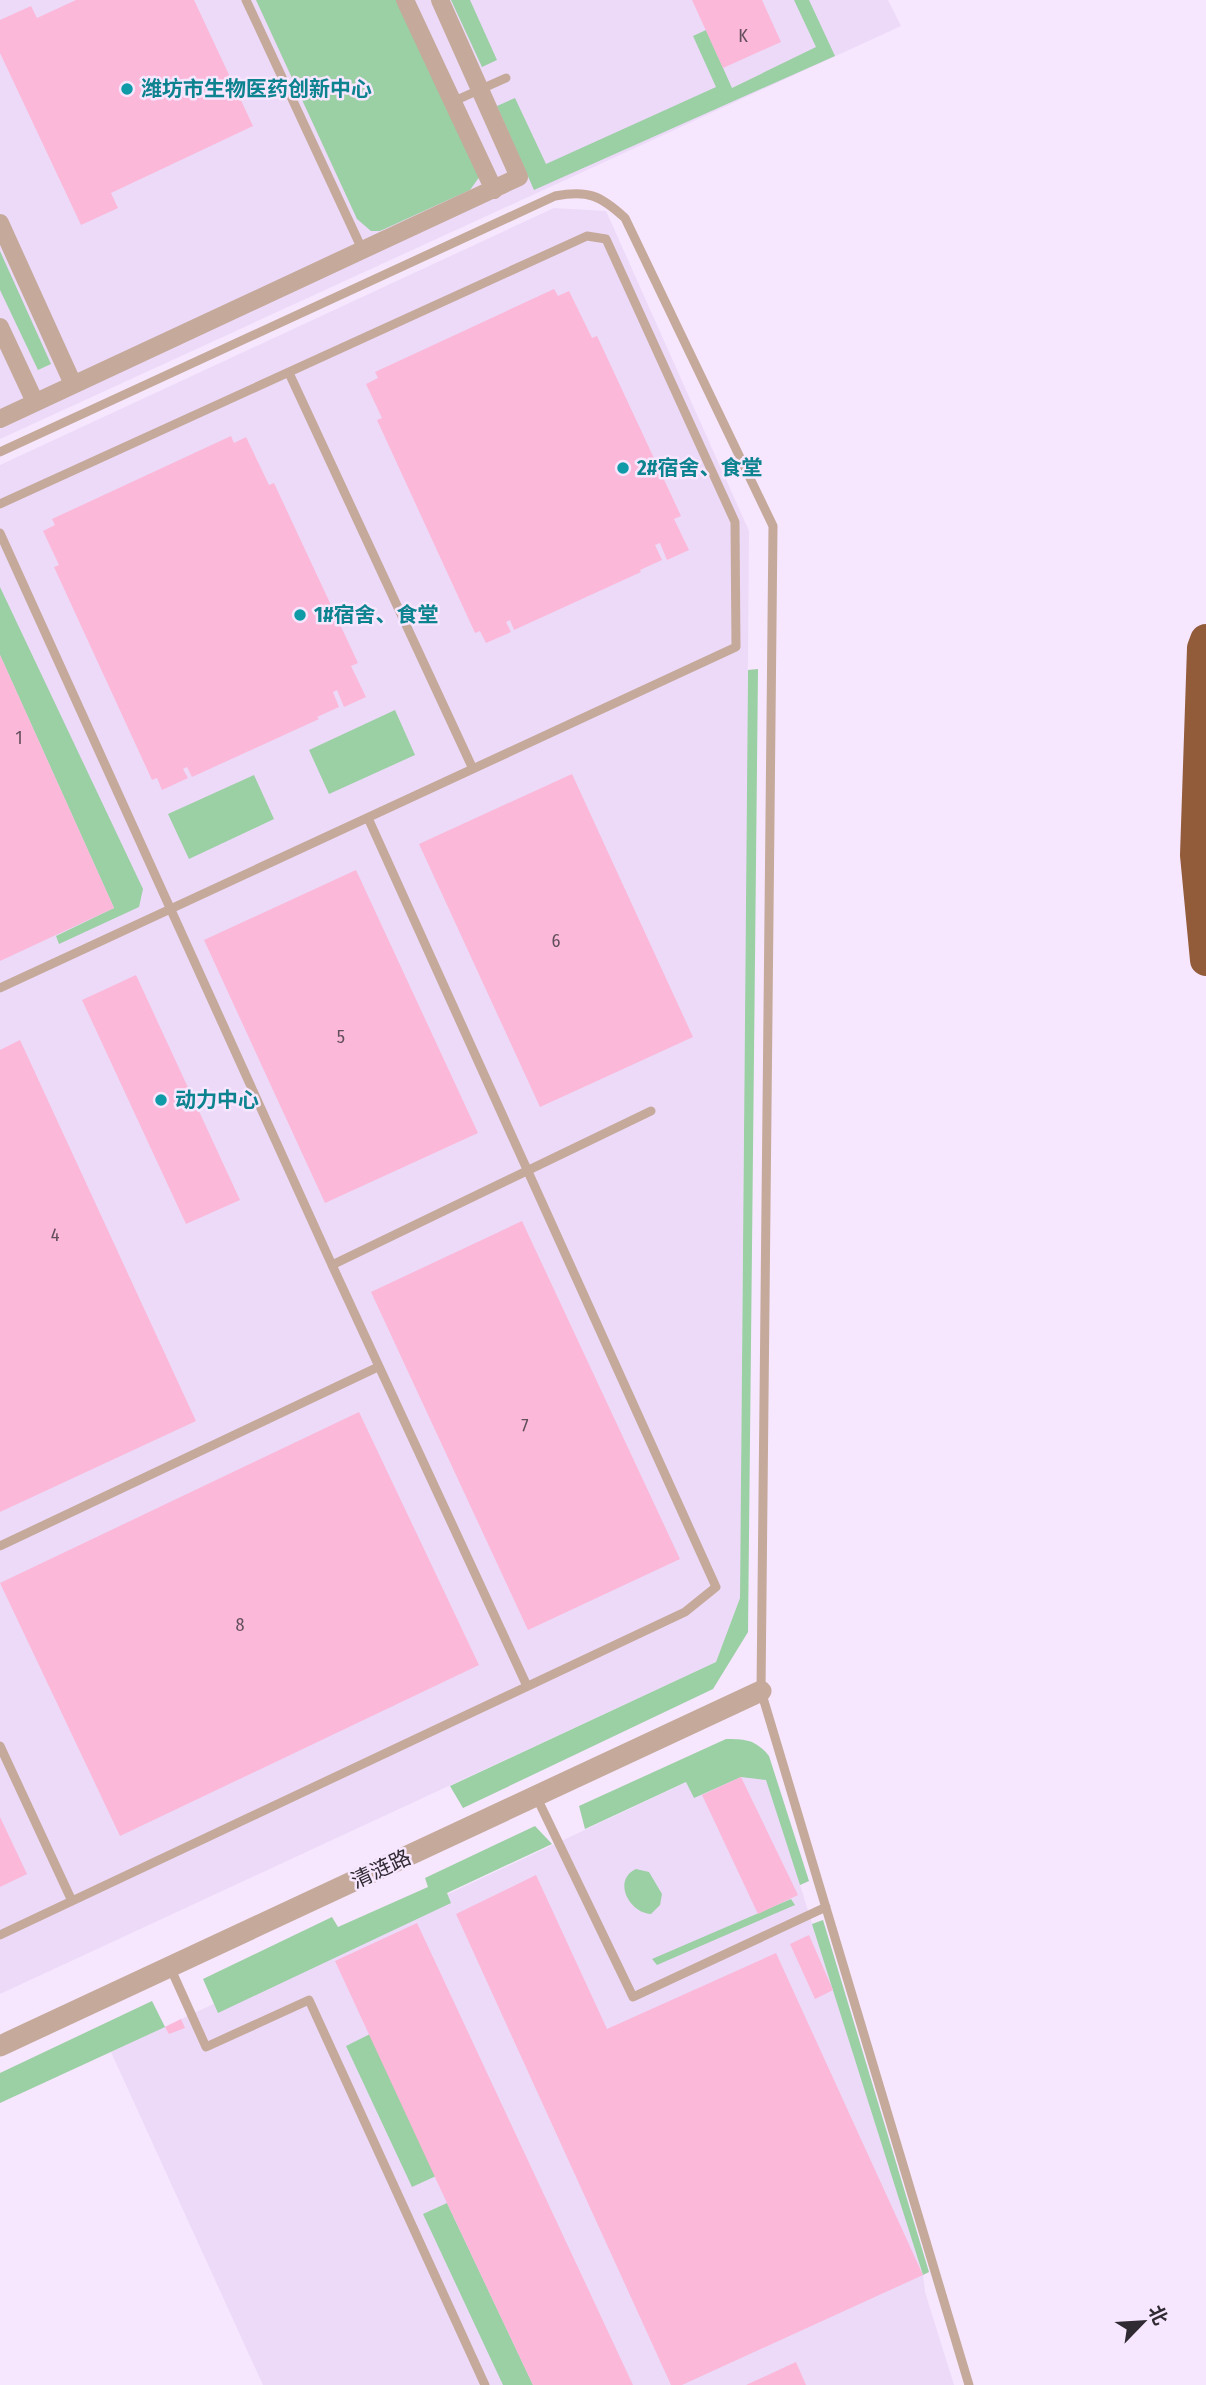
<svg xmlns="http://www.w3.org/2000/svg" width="1206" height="2385" font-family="'Fira Sans Condensed','Noto Sans SC',sans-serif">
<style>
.built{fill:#eddaf9}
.green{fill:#9bcfa4}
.building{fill:#fbb8d8}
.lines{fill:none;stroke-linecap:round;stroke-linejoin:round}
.service{stroke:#c5a99a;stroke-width:9}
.minor{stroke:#c5a99a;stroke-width:18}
.tertiary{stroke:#c5a99a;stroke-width:21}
.motorway{stroke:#925b39;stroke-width:32}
.culture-dot{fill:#0f9aa8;stroke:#f6e6fe;stroke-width:2.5}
.labels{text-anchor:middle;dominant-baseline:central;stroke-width:5;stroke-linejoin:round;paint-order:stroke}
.number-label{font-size:18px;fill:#634e5c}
.culture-label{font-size:21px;font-weight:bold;fill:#0d838f;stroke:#f6e6fe;text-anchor:start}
.street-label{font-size:21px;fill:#302a33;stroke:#f6e6fe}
</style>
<rect width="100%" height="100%" fill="#f6e6fe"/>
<path class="built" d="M0,0H888L901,26L0,439Z
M554,208L606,211L749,531L740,1598L716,1662L0,1994V465Z
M736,1759L765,1774L923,2275L925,2292L954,2385H263L111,2052Z"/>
<path class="green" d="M256,0H398L480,176L470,190L380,231H371L357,219Z
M451,0H470L497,60L482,67Z
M794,0H809L835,56L534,190L497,106L515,98L546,164L716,87L693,36L706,30L732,88L816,47Z
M0,251L51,364L38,370L0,290Z
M0,587L143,889L139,907L59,944L56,936L114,908L0,655Z
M758,669L748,1632L713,1689L463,1808L450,1786L716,1662L740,1598L748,670Z
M395,710L415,755L329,794L309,750Z
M254,775L274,819L189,859L168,814Z
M726,1739C746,1739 756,1740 769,1756L809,1881L800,1885L766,1780L741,1777L694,1798L686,1782L585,1829L579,1806Z
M535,1826L552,1844L447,1893L451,1903L218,2013L203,1979L332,1917L338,1927L428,1887L425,1878Z
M636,1869L649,1872L662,1894L660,1905L651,1914C629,1913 612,1880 636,1869Z
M791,1899L795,1905L657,1965L652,1959Z
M823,1920L929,2272L923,2275L812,1924Z
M152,2001L165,2027L0,2103V2073Z
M370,2034L436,2176L412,2187L346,2046Z
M447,2203L533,2385H503L423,2214Z"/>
<path class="building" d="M76,0H194L253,126L111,193L118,208L81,225L0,53V20L31,6L37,18Z
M692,0H762L781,42L723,68Z
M554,289L558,296L569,291L592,338L597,336L681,516L674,519L689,550L667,560L660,543L655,545L662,560L640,570L641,572L514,630L510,620L506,622L511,632L486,643L480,631L475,633L377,420L382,418L366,384L378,378L375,372Z
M231,436L234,443L246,437L269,485L274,483L358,663L351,666L366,697L344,707L337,690L333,692L339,707L317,717L319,719L192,777L187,767L183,769L188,778L162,790L157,778L152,780L54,567L59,565L43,531L55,525L52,519Z
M0,655L114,908L0,961Z
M572,774L693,1037L540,1107L419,844Z
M356,870L478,1133L325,1203L204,940Z
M136,975L240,1200L186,1224L82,1000Z
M20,1040L196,1421L0,1512V1050Z
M522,1221L680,1559L528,1630L371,1292Z
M359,1412L479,1665L120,1836L0,1583Z
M741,1777L798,1895L758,1914L702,1795Z
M0,1817L27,1874L0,1887Z
M536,1875L607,2029L776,1953L923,2275L682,2385H671L456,1914Z
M417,1923L633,2385H533L447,2203L335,1961Z
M809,1935L833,1990L815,1999L790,1944Z
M181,2019L185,2028L169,2034L165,2027Z
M796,2362L806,2385H746Z"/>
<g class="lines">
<path class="service" d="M246,0L362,249
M452,102L506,78
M289,373L473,769
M0,452L555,196C588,190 600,195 625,218L773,526L761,1691L969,2385
M0,504L587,236L606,239L735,522L736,647L0,988
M0,533L332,1265
M0,1546L378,1367
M527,1686L332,1265L651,1111
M0,1746L72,1901
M536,1796L633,1997L826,1907
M0,1935L685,1612L716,1587L368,818
M170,1967L206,2047L309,2000L485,2385"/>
<path class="minor" d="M405,0L494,190
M0,223L73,384
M0,327L35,402
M0,419L519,177L440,0"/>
<path class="tertiary" d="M0,2046L761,1691"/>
<path class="motorway" d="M1206,640L1203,648L1196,855L1206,960"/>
</g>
<g class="culture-dot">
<circle cx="127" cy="89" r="7"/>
<circle cx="623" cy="468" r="7"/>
<circle cx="300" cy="615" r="7"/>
<circle cx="161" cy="1100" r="7"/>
</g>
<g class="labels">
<g class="number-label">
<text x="743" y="36">K</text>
<text x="19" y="738">1</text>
<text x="556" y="941">6</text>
<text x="341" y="1037">5</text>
<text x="55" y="1235">4</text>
<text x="525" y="1426">7</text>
<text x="240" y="1625">8</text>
</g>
<g class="culture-label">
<text x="141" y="89">潍坊市生物医药创新中心</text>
<text x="637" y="468">2#宿舍、食堂</text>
<text x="314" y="615">1#宿舍、食堂</text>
<text x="175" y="1100">动力中心</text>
</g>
<g class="street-label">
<text transform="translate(381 1869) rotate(-25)">清涟路</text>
</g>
</g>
<g transform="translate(1143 2322) rotate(65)" stroke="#f6e6fe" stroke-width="5" paint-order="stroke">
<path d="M0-5L12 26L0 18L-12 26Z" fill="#302a33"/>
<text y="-10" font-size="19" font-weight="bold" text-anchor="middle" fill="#302a33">北</text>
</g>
</svg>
